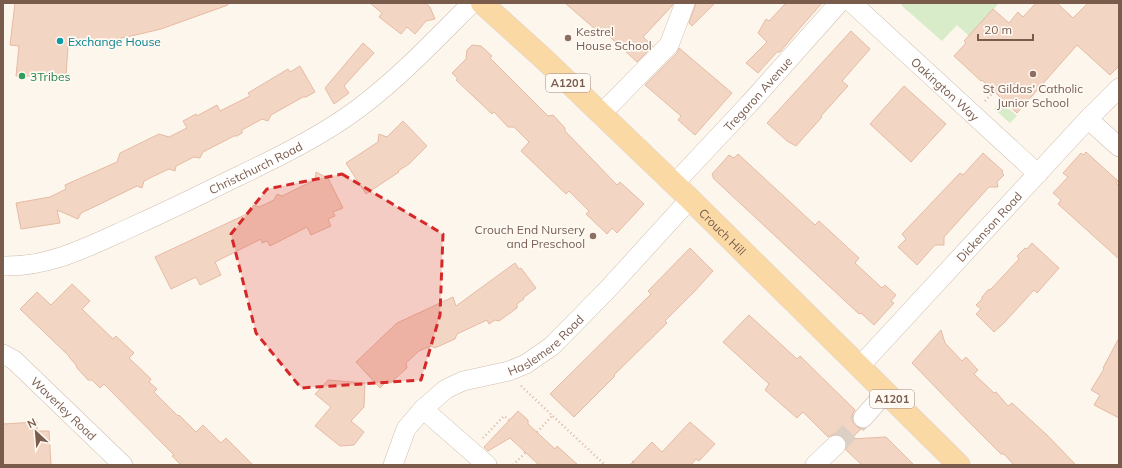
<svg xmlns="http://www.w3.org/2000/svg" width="1122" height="468" font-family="Mulish,sans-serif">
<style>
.green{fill:#d8ecc9}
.building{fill:#f3d5c3;stroke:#e6bba3}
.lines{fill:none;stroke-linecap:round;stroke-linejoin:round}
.minor-tunnel{stroke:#dcd0c4;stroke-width:19;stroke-dasharray:19 10;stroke-linecap:butt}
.minor-casing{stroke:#d1beb0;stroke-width:20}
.major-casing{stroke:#dad1cd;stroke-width:23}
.path{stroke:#d9b8a5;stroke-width:2.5;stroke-dasharray:1 3;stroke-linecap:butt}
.minor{stroke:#fff;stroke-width:19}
.major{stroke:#fbd9a5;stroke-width:22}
.marked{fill:#d62828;fill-opacity:0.2;stroke:#d62828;stroke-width:3;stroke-dasharray:8 5;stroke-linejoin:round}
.education-dot{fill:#8d6e63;stroke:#fffaf3;stroke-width:1.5}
.culture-dot{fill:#0f9aa8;stroke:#fffaf3;stroke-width:1.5}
.leisure-dot{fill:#2e9e5b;stroke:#fffaf3;stroke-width:1.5}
.labels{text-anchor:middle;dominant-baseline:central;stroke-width:3.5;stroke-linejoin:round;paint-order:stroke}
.shield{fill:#fffaf3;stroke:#a28b7f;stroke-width:1}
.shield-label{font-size:11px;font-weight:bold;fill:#7a5c4d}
.education-label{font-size:12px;fill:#785e54;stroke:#fffaf3;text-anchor:start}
.culture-label{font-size:12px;fill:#0d838f;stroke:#fffaf3;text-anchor:start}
.leisure-label{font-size:12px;fill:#27864d;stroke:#fffaf3;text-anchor:start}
.street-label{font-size:12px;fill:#7a5c4d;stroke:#fffaf3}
</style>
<rect width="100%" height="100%" fill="#fdf6ec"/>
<path class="green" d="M903,3H999L969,36L957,25L942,41L901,5Z
M1001,102L1017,116L1010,123L994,109Z"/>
<path class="building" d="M15,3H227L228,5L161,29L127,37L90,44L68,46L66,76H16L19,46L10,45Z
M370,3H425L430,7L435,19L426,21L415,34L407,27L401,34L379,17L382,13Z
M565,3H673L672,6L643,37L653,46L637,62L598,26L595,29Z
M696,3H715L692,26L689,23Z
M786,3H822L800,28L780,52H777L758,73L746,63L767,42L758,33L766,19L769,21Z
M1036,3H1057L1073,18L1088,3H1119V66L1110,75L1077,45L1017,113L982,80L981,81L954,56L966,43L964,41L993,9L1009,23L1018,12L1023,17Z
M851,31L870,49L842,81L848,86L821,116L822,117L796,146L787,141L767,123Z
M363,43L374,53L344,86L349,93L334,104L325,88Z
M472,45L481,46L492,56L490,58L548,116L553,115L565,128V131L617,185L620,182L644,204L617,233L612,228L607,234L586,214L589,211L569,191L566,194L521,151L529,142L514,127H508L494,112L492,114L456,80L458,79L452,73L466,59L467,50Z
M679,48L732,93L695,135L678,120L681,116L645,85L677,53Z
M300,66L315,92L306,97H303L271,115L268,121L262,119L242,130V133L237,136H234L203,152L200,158L194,157L176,166L175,171L169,169L156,175L144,181L142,188L137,186L98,205L81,213L78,219L57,210L60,223L21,229L16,203L50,197L66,189L65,185L117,162L120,153L159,134L169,137L187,128L183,121L196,114L197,116L217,105L220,111L250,96L248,93L288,69L290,72Z
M904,86L946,124L911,162L870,124Z
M403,121L427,146L409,164L398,171L399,172L366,194L346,163L378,142L379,134L387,137Z
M1086,152L1118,181L1116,183L1119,186V259L1058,204L1061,200L1053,193L1068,177L1063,173L1081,153L1083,155Z
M983,153L1003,171L1002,173L1004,175L997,182L998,187H989L944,237V245H935L917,265L898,247L906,239L902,234L960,173L963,175Z
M738,154L815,225L819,221L859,258L855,263L882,288L885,285L896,295L891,301L894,303L874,325L861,313L859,314L713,178V176L712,174L729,155L734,158Z
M316,172L328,178L343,208L333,212L335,216L328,219L331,226L311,235L307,227L270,246L267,241L262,243L261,239L215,262L221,275L200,285L196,277L171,289L155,257L251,212L253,205L259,207L274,200L277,194L282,196L315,180Z
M1032,243L1059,268L1037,293L1034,290L1004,323L994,332L976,314L981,309L976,305L982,299V297L988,290L991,289L1019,259L1017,256L1025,248L1027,249Z
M690,248L713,271L694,292L665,321L667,323L614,375L615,376L574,417L550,394L651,294L648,291Z
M515,263L519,269L521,268L536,288L523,298L524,299L517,304V308L499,321L495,320L489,324L487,320L457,334L455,339L435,348L431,346L419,351L406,363L407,368L398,376L391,383L386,382L380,388L356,362L397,323L453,297L456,306Z
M72,284L90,301L82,309L113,339L116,336L134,353L129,358L151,379L149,382L157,389L154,392L178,416L179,415L196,432L203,425L221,443L226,438L253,465H181L172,456L174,455L104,384L100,388L92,380H88L77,368L76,365L69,357V356L20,309L37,292L51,305Z
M749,315L797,359L800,356L855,410L852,415V421L856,426L861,429L851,439L886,437L914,465H862L846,450L847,443L844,437L839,434H834L828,437L803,412L797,418L765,390L769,384L723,342Z
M941,330L945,343L962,361L966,357L978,370L974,374L994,393L996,392L1008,406L1012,403L1047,435L1076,465H1014L1004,454H1001L972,425L912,363Z
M1119,338V418L1094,405L1100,395L1091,390L1104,369L1103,368Z
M328,380L365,383L364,407L351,421L364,432L354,445L340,446L315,426L331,407L315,394Z
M518,411L528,420V424L555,449L557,446L578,465H539L510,438L488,451L484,447Z
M37,422V431H49L51,465H3V424Z
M690,422L715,444L699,461L696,459L691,465H630L652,442L662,452Z"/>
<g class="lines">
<path class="minor-tunnel" d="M836,445L863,418"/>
<g class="minor-casing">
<g id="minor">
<path id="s1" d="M852,3L1038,174"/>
<path d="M601,114L669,45L685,3"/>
<path d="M1088,119L1119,147"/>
<path id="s2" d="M674,184L749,104L839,3"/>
<path id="s3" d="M3,266C47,267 84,249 123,231C154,217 184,203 214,188C263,164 315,141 359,108C400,77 435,40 472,3"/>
<path id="s4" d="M3,354L14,360L123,465"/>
<path id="s5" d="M860,366L1088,119L1119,88"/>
<path d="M423,409L487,465"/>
<path d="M863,418L886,392"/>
<path id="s6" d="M393,465L406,429L423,409L446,389L463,381L509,371L526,364L552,346L608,289L690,199"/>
<path d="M815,465L836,445"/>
</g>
</g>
<g class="major-casing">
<g id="major">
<path id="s7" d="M482,3L545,60L690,199L959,465"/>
</g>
</g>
<path class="path" d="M985,101L997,88
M521,386L605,465
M537,432L552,416
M483,438L504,416L509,420
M513,465L526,452
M630,465L634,461"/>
<use href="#minor" class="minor"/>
<use href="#major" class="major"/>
</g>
<path class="marked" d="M342,174L443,234L440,315L421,380L301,388L256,333L231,234L267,189Z"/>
<g class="education-dot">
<circle cx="568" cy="38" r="4"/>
<circle cx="1033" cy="74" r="4"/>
<circle cx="593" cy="236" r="4"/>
</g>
<circle class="culture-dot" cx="60" cy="41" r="4"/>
<circle class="leisure-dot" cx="22" cy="76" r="4"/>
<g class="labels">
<g class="shield">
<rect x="546" y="74" width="44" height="18" rx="3"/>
<rect x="870" y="390" width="44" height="18" rx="3"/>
</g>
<g class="shield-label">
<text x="568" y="83">A1201</text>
<text x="892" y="399">A1201</text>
</g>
<g class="education-label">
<text x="576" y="31">Kestrel<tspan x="576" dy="14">House School</tspan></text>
<text x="1033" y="88" text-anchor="middle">St Gildas' Catholic<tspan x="1033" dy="14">Junior School</tspan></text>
<text x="585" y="229" text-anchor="end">Crouch End Nursery<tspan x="585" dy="14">and Preschool</tspan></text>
</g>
<g class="culture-label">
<text x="68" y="41">Exchange House</text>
</g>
<g class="leisure-label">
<text x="30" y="76">3Tribes</text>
</g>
<g class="street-label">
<text stroke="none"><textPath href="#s1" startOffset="127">Oakington Way</textPath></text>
<text stroke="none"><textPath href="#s2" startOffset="123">Tregaron Avenue</textPath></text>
<text stroke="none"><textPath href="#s3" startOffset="273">Christchurch Road</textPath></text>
<text stroke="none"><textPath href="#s5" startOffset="190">Dickenson Road</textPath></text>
<text stroke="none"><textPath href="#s7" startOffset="332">Crouch Hill</textPath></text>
<text stroke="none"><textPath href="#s6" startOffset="206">Haslemere Road</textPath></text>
<text stroke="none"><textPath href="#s4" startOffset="82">Waverley Road</textPath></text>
</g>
</g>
<rect width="1122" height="468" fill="none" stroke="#7a5c4d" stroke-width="8"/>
<g transform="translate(36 432) rotate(334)" stroke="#fffaf3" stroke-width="3" paint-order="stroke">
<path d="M0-3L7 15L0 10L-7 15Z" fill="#7a5c4d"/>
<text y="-6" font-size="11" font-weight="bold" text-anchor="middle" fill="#7a5c4d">N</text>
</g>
<path d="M978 34v6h55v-6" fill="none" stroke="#7a5c4d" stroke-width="2"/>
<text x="984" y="34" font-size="12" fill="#7a5c4d" stroke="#fffaf3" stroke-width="3" paint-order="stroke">20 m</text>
</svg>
